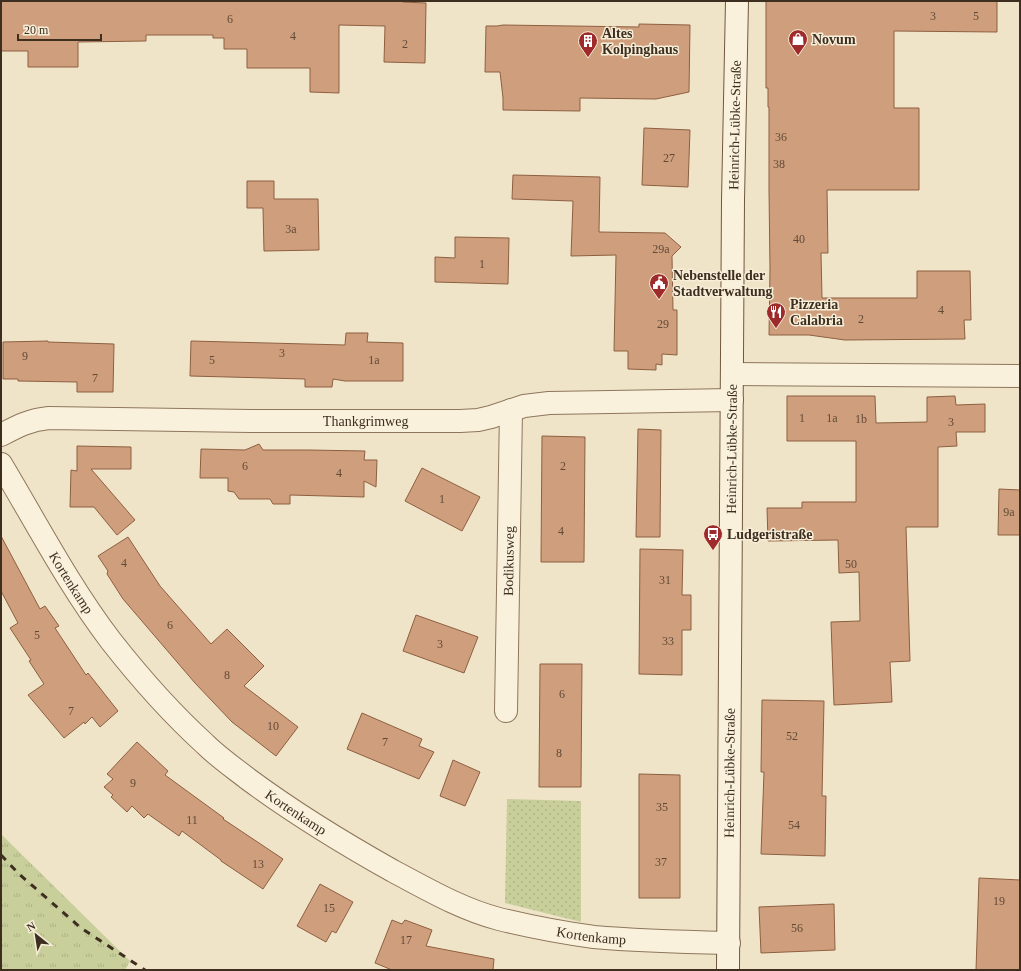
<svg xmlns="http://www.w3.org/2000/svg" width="1021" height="971" font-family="Georgia,serif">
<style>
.grass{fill:url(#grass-tufts)}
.park{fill:url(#park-dots)}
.building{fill:#cf9f7d;stroke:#8d5f41}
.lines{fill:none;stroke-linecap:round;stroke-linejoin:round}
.street-casing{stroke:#8d765c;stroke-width:24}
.secondary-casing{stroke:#6f573f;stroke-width:24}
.street{stroke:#faf1dc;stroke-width:22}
.secondary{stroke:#faf1dc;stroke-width:22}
.rail{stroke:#3d2e20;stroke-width:3;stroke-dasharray:7 7;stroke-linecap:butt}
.labels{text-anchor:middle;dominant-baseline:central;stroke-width:3;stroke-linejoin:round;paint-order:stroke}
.number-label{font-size:12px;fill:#624a37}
.poi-label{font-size:14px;font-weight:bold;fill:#3d2e20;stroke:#f7eed8;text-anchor:start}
.street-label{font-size:14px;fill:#3d2e20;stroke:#f7eed8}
</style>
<defs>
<pattern id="grass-tufts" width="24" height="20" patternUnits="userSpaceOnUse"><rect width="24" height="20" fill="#c9cf9b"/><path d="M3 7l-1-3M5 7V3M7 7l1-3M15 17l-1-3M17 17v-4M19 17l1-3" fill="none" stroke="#aeb285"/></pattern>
<pattern id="park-dots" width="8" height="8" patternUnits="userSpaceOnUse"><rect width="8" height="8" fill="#c9cf9b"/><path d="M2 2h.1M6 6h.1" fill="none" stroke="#aeb285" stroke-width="1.8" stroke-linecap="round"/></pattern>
</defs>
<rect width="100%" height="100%" fill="#f0e4c8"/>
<path class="grass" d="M1,834L130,961L125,970H1Z"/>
<path class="park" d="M507,799L581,801V922L505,903Z"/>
<path class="building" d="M1,1H403V2L426,3L425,63L384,62L385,26L339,25V93L310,92V68H247V49H224V38H213V35H146V41L78,42V67H28V51H1Z
M766,1H997V32L894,31V108H919V190H827L828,253H821L822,298H917V271H970L971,320H964L965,339L845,340L809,335H769L770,269L769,190V107H768V88H766Z
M639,24L690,25L689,92L656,99L580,98V111L503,110V98L500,72H485L486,26H497L503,25L639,27Z
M644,128L690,130L688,187L642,185Z
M513,175L600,177L599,232L665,233L681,247L672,256L673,310H677V355L662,354V365L656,364V370L628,369V351H614L616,255L571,256L573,201L512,199Z
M247,181H274V199H318L319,250L264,251L263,208H247Z
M455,237L509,238L508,284L435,282V257L455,258Z
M346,333H368L367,342L403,343V381H345L333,379L332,387H305V379L190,376L191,341L345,345Z
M48,341V342L114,344L113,392H77V382L18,381V379H3V342Z
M787,396H875L876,423L927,422V397L955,396L956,405L985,404V432H956L957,446L938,447V527H906L910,661L890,662L892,702L834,705L831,622L860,621L859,572L839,573L838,540L768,541L767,508H802V502H856V441H787Z
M638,429L661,430L660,537H636Z
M542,436L585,437L584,562H541Z
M259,444L263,450H309L365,451L364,460H377L376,487L364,481V497L290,495V504H273L270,499H239L234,492L228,491V478H200L201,449L245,450Z
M77,446L131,447V469H91L135,520L117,535L94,507H70L71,470L77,471Z
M422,468L480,497L462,531L405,501Z
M999,489L1020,490V535H998Z
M1,536L40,609L45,606L59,626L55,628L86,675L88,673L118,711L100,727L92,717L85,724L84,722L64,738L28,695L44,684L29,661L31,660L10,628L18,623L1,591Z
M128,537L160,586L211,644L227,629L264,666L244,686L298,727L276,756L232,722L195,683L123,599L107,574L108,571L98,556Z
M640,549L683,550L682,595H691V630H682V675L639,674Z
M416,615L478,637L464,673L403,651Z
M540,664H582L581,787H539Z
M762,700L824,701L822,796H826L825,856L761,854L764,772H761Z
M362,713L422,739L419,746L434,752L419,779L347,749Z
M137,742L168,771L165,775L224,818L223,819L283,859L263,889L221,861V860L182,831L179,836L148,814L144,818L132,806L127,812L111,797L113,795L104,787L113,779L107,774Z
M453,760L480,772L465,806L440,796Z
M639,774L680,775V898H639Z
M979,878L1020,880V970H976Z
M320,884L353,902L336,933L332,931L326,942L297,926Z
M834,904L835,950L761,953L759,907Z
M392,920L402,924L405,920L432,930L426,946L494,959L493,970H392L375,963Z"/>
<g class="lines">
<g class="street-casing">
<g id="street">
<path d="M733,374L1020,376"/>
<path id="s1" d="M1,435C18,426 29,420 49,418L251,421H460L478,420L491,417L524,406L549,403L732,400"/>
<path id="s2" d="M1,464C37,524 69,586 111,641C140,678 171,713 205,744C218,757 234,768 248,779C294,813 343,843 393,871C427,889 461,909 499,919C528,926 564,933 594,937C639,941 684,942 729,943"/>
<path id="s3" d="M506,711L511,410"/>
</g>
</g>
<g class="secondary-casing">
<g id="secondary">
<path id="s4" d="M728,970L733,200L737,1"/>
</g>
</g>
<use href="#street" class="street"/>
<use href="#secondary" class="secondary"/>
<path class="rail" d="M1,855L19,874L81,928L145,970"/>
</g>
<defs>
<g id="shop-pin" transform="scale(1)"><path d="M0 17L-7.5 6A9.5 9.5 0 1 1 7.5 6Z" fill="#9e2a2b" stroke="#f7eed8"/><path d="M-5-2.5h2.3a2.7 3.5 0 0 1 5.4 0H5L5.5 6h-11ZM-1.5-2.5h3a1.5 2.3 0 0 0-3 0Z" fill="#fff"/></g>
<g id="building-pin" transform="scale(1)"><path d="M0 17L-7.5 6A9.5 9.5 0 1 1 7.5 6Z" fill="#9e2a2b" stroke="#f7eed8"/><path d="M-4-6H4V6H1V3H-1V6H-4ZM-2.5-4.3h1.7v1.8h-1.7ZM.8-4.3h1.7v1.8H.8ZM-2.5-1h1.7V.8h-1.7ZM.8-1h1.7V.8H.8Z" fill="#fff"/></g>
<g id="civic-pin" transform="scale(1)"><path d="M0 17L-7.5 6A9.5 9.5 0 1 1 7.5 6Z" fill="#9e2a2b" stroke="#f7eed8"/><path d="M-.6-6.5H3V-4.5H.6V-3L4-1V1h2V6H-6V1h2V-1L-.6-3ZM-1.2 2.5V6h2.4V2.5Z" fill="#fff"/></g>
<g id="restaurant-pin" transform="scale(1)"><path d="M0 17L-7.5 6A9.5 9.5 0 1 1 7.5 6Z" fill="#9e2a2b" stroke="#f7eed8"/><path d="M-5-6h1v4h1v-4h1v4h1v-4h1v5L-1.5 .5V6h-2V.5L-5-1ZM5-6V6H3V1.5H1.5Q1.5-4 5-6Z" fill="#fff"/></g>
<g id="bus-pin" transform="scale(1)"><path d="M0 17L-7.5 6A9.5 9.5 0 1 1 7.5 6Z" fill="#9e2a2b" stroke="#f7eed8"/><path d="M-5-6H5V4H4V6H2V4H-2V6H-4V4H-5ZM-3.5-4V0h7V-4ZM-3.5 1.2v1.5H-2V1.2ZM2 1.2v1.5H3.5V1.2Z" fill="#fff"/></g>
</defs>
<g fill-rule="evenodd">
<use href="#shop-pin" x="798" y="39"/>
<use href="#building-pin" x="588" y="41"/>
<use href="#civic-pin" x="659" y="283"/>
<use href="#restaurant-pin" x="776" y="312"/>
<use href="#bus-pin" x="713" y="534"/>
</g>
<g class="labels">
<g class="number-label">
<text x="933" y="16">3</text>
<text x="976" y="16">5</text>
<text x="230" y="19">6</text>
<text x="293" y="36">4</text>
<text x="405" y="44">2</text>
<text x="781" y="137">36</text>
<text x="669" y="158">27</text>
<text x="779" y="164">38</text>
<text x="291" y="229">3a</text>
<text x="799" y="239">40</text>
<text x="661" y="249">29a</text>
<text x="482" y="264">1</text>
<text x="941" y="310">4</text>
<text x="861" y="319">2</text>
<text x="663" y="324">29</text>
<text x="282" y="353">3</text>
<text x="25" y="356">9</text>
<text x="212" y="360">5</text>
<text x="374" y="360">1a</text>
<text x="95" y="378">7</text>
<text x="802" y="418">1</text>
<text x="832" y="418">1a</text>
<text x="861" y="419">1b</text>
<text x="951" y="422">3</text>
<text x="245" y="466">6</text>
<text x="563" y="466">2</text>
<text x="339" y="473">4</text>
<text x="442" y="499">1</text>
<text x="1009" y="512">9a</text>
<text x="561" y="531">4</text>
<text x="124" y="563">4</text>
<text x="851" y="564">50</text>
<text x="665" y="580">31</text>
<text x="170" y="625">6</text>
<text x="37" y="635">5</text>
<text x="668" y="641">33</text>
<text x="440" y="644">3</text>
<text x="227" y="675">8</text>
<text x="562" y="694">6</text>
<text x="71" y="711">7</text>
<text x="273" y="726">10</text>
<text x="792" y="736">52</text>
<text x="385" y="742">7</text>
<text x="559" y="753">8</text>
<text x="133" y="783">9</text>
<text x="662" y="807">35</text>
<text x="192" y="820">11</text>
<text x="794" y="825">54</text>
<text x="661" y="862">37</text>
<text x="258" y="864">13</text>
<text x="999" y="901">19</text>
<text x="329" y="908">15</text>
<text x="797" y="928">56</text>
<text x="406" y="940">17</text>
</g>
<g class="poi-label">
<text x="602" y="33">Altes<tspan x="602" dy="16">Kolpinghaus</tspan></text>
<text x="812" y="39">Novum</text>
<text x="673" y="275">Nebenstelle der<tspan x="673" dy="16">Stadtverwaltung</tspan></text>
<text x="790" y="304">Pizzeria<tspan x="790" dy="16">Calabria</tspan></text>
<text x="727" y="534">Ludgeristraße</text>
</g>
<g class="street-label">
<text stroke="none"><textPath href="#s4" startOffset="845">Heinrich-Lübke-Straße</textPath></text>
<text stroke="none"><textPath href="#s1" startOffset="368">Thankgrimweg</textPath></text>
<text stroke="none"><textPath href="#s4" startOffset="521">Heinrich-Lübke-Straße</textPath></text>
<text stroke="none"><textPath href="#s3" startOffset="150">Bodikusweg</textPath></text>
<text stroke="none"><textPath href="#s2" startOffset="138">Kortenkamp</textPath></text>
<text stroke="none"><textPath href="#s4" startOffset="197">Heinrich-Lübke-Straße</textPath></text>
<text stroke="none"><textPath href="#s2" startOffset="462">Kortenkamp</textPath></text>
<text stroke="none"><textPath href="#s2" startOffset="786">Kortenkamp</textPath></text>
</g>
</g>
<rect width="1021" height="971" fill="none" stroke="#3d2e20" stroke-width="4"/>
<g transform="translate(36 935) rotate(330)" stroke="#f7eed8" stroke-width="3" paint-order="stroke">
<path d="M0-3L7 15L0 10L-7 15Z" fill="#3d2e20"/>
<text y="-6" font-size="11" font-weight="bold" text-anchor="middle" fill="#3d2e20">N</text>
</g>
<path d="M18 34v6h83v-6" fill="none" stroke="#3d2e20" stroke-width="2"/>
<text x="24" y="34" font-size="12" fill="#3d2e20" stroke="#f7eed8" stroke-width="3" paint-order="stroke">20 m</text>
</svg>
